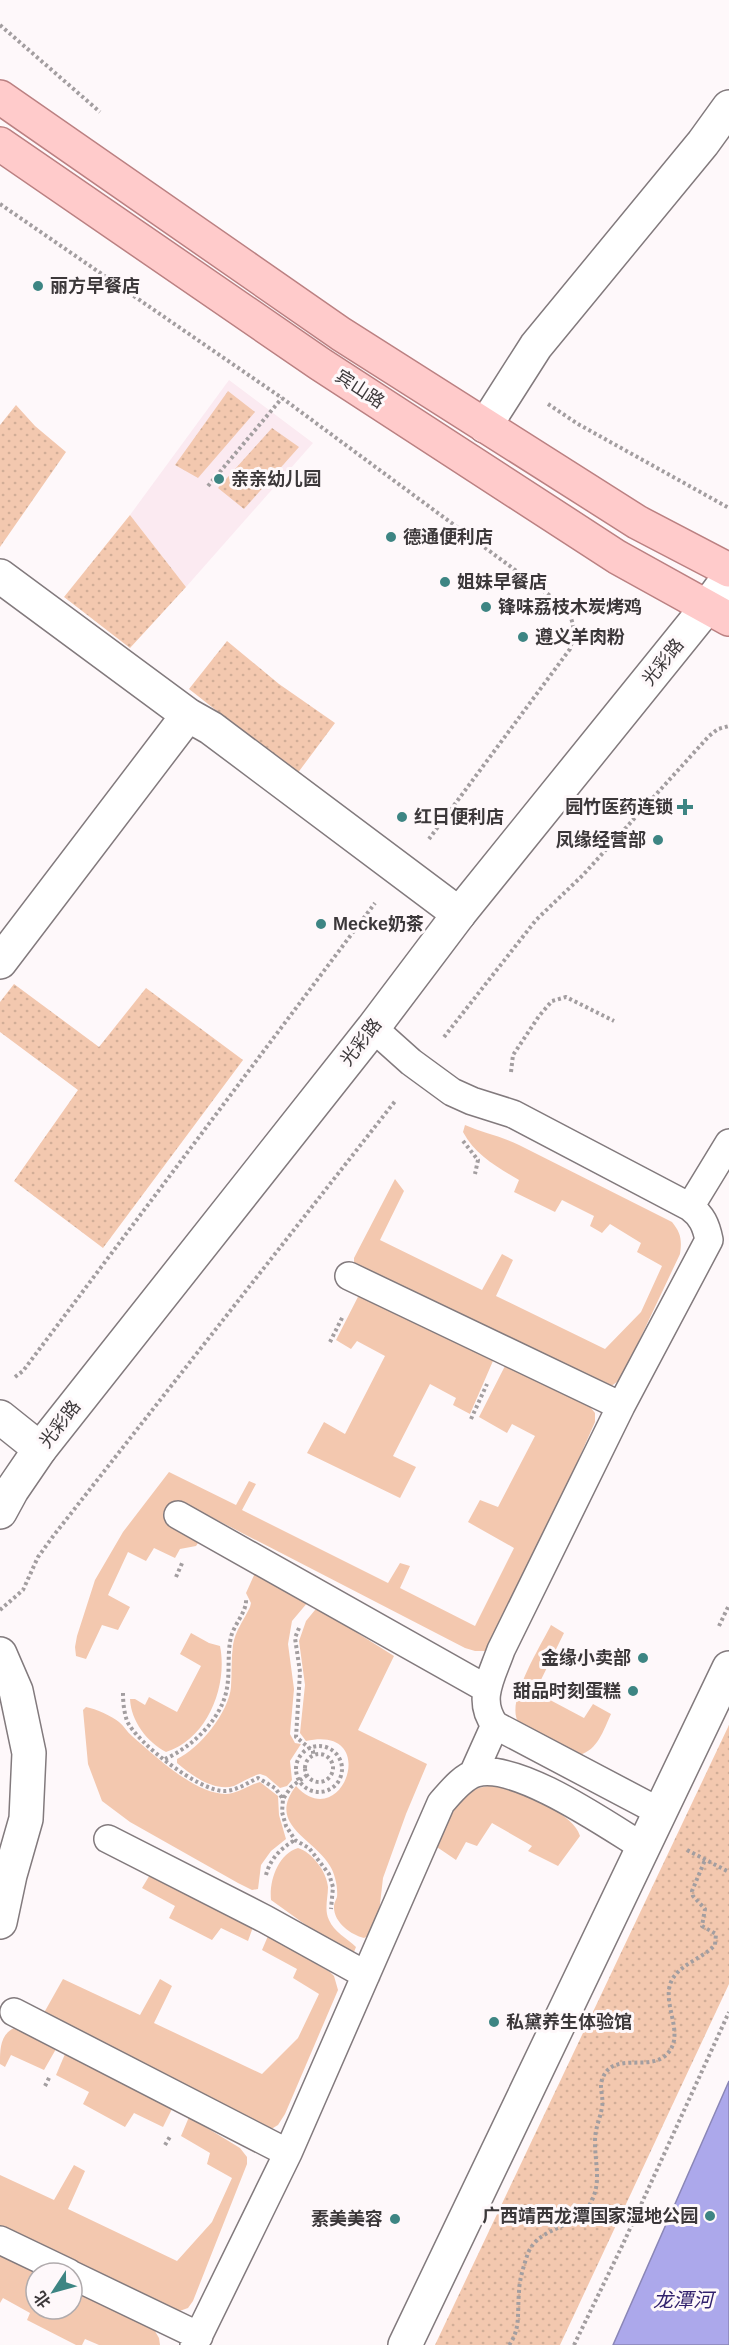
<svg xmlns="http://www.w3.org/2000/svg" width="729" height="2345" font-family="Arial,'Noto Sans SC',sans-serif">
<style>
.built{fill:#fbeaf1}
.grass{fill:#f3c8af}
.park{fill:url(#park-dots)}
.water{fill:#aca8eb;stroke:#8a86b6;stroke-width:1.5}
.lines{fill:none;stroke-linecap:round;stroke-linejoin:round}
.service-casing{stroke:#827a7d;stroke-width:30}
.minor-casing{stroke:#827a7d;stroke-width:36}
.tertiary-casing{stroke:#827a7d;stroke-width:36}
.primary-casing{stroke:#bb8182;stroke-width:36}
.path{stroke:#a39ea0;stroke-width:4;stroke-dasharray:3 3;stroke-linecap:butt}
.service{stroke:#fff;stroke-width:27}
.minor{stroke:#fff;stroke-width:33}
.tertiary{stroke:#fff;stroke-width:33}
.primary{stroke:#ffcbcb;stroke-width:33}
.poi-dot{fill:#3d8583;stroke:#fef8fa;stroke-width:2}
.labels{text-anchor:middle;dominant-baseline:central;stroke-width:6;stroke-linejoin:round;paint-order:stroke}
.poi-label{font-size:18px;font-weight:bold;fill:#3c383a;stroke:#fef8fa;text-anchor:start}
.street-label{font-size:18px;fill:#3c383a;stroke:#fef8fa}
.water-label{font-size:20px;font-style:italic;fill:#31216d;stroke:#fef8fa}
</style>
<defs>
<pattern id="park-dots" width="8" height="8" patternUnits="userSpaceOnUse" patternTransform="scale(1.5)"><rect width="8" height="8" fill="#f3c8af"/><path d="M2 2h.1M6 6h.1" fill="none" stroke="#d1ad97" stroke-width="1.8" stroke-linecap="round"/></pattern>
</defs>
<rect width="100%" height="100%" fill="#fef8fa"/>
<path class="built" d="M229,380L313,443L186,587L130,515Z"/>
<path class="grass" d="M465,1125C483,1133 501,1136 519,1145L672,1222C681,1233 682,1240 680,1254L621,1379L610,1387L354,1264V1258L395,1179L404,1191L380,1240L482,1290L502,1254L513,1260L496,1296L605,1349L641,1312L662,1266L637,1252L641,1243L610,1224L602,1233L590,1226L594,1216L562,1200L555,1212L514,1192L519,1180C497,1167 475,1155 463,1132Z
M362,1289L496,1354L470,1414L453,1405L456,1398L430,1384L393,1456L416,1467L400,1498L307,1453L324,1422L345,1434L385,1356L357,1341L351,1349L336,1340Z
M506,1364L583,1398L595,1413V1422L501,1635L487,1651H475L465,1648L184,1503L202,1537L196,1546L180,1549L175,1558L154,1548L146,1561L128,1552L108,1595L130,1607L118,1630L102,1625L86,1659L76,1656L75,1647L77,1636L95,1580L123,1532L169,1472L236,1505L249,1481L256,1484L242,1510L388,1583L400,1563L410,1566L400,1588L475,1626L514,1548L468,1522L480,1500L498,1507L535,1436L512,1424L507,1433L479,1417Z
M255,1573L308,1602L292,1621L288,1644L294,1689L290,1734L295,1743L301,1744L290,1761L292,1780L287,1786L280,1788L266,1776L260,1774C251,1776 243,1782 234,1786C214,1792 191,1775 177,1763V1759C199,1749 229,1712 231,1687C232,1673 231,1659 233,1645C235,1631 244,1620 250,1607L251,1603L246,1593Z
M319,1609L328,1610L359,1634L394,1656L358,1730L427,1764L406,1814L383,1878L379,1913L368,1936L364,1938C351,1935 333,1922 334,1906C334,1903 336,1900 337,1897C338,1887 335,1874 330,1866C314,1838 266,1825 296,1786C342,1836 382,1724 306,1741L300,1733L305,1685L299,1641L306,1621L315,1610Z
M551,1625L564,1633L535,1692L584,1718L593,1704L611,1714C603,1731 598,1750 579,1755C566,1749 528,1732 520,1724C502,1706 542,1644 551,1625Z
M191,1633L209,1643L220,1646C228,1685 208,1739 166,1752C147,1742 131,1721 130,1699H135L145,1705L149,1697L177,1712L201,1666L180,1654Z
M86,1707C96,1709 112,1716 119,1722C124,1726 127,1732 132,1736C155,1756 194,1793 225,1794C238,1794 248,1785 260,1782L278,1796L279,1815L286,1839L271,1851L261,1865L258,1889L252,1890L238,1883L130,1822L102,1801L88,1764L83,1710Z
M502,1785C524,1796 573,1812 580,1836L558,1866L528,1851L532,1846L492,1823L477,1846L466,1842L456,1860L434,1845C452,1808 455,1786 502,1785Z
M298,1848C312,1852 327,1872 328,1887C328,1898 324,1910 329,1920C334,1932 347,1938 356,1947L354,1952L345,1953L271,1900C269,1881 278,1854 298,1848Z
M151,1873L253,1927L248,1941L221,1928L212,1940L169,1918L175,1906L142,1888Z
M268,1936L330,1972L334,1976L338,1990L285,2114L278,2125L268,2131L44,2019L45,2011L63,1979L140,2015L160,1979L172,1986L154,2023L262,2074L298,2038L319,1994L293,1978L297,1969L262,1950Z
M14,2028L56,2049L44,2070L11,2055L5,2067L0,2064C0,2049 0,2035 14,2028Z
M65,2054L172,2109L163,2127L134,2113L125,2127L83,2104L89,2092L56,2075Z
M189,2117L240,2148L247,2157V2164L193,2301L188,2308L171,2314L0,2231V2175L54,2200L74,2165L85,2171L68,2209L177,2261L212,2222L232,2178L207,2164L210,2153L181,2136Z
M0,2253L44,2273H36V2309H72V2286L152,2326L159,2338L160,2345H99L85,2339L82,2345H76L27,2320L30,2313L3,2298L0,2303Z"/>
<path class="park" d="M228,391L255,412L198,478L175,465Z
M16,405L35,426L66,452L0,547V425Z
M272,428L299,447L244,509L218,488Z
M130,515L186,587L130,648L64,597Z
M227,641L279,684L335,723L297,774L189,689Z
M14,984L99,1047L146,988L243,1060L103,1248L14,1181L78,1090L0,1032V1002Z
M729,1725V1984L560,2345H435Z"/>
<path class="water" d="M729,2081V2345H613Z"/>
<g class="lines">
<g class="service-casing">
<path id="service" d="M373,1028L411,1062L452,1092L472,1101L513,1114L690,1207C702,1216 706,1225 709,1240L621,1406L501,1650C492,1676 476,1700 495,1725L660,1812
M690,1207L729,1143
M349,1276L621,1406
M178,1515L487,1689
M473,1774L495,1725
M108,1839L265,1919L366,1975
M14,2012L288,2153
M0,2240L69,2273
M72,2275L199,2336
M194,2345L288,2153L441,1803C450,1793 462,1777 476,1773C517,1762 607,1825 643,1847"/>
</g>
<g class="minor-casing">
<path id="minor" d="M485,426L536,346L703,143L729,107
M0,576L188,715L211,728L459,914
M0,962L188,715
M0,1417L40,1449
M405,2345L729,1668"/>
</g>
<g class="tertiary-casing">
<path id="tertiary" d="M0,1512L12,1490L40,1449L373,1028L459,914L707,607L729,577
M0,1654L16,1691L29,1753L26,1819L10,1875L0,1922"/>
</g>
<g class="primary-casing">
<path id="primary" d="M0,97L341,334L637,522L729,570
M0,144L320,364L617,557L729,619"/>
</g>
<path class="path" d="M0,25L100,112
M0,204L282,398L564,606C575,621 575,631 570,649L429,839
M548,404L578,424L729,508
M208,486L282,398
M444,1037L536,920L583,875L709,736L718,729L729,726
M511,1072L513,1055L539,1016L552,1001L566,997L614,1021
M463,1141L478,1160L475,1174
M330,1342L343,1316
M15,1377L23,1371L375,903
M471,1419L487,1384
M176,1577L183,1561
M0,1610L23,1590L38,1557L54,1535L396,1100
M719,1626L729,1605
M299,1628L295,1638L300,1672L296,1737L313,1751V1756
M123,1693C123,1702 124,1712 127,1721C137,1743 199,1791 224,1791C236,1791 247,1783 258,1778L275,1788L283,1799
M296 1769a23 23 0 1 1 46 0a23 23 0 1 1-46 0Z
M305 1768a14 14 0 1 1 28 0a14 14 0 1 1-28 0Z
M165,1759C192,1747 222,1719 227,1688C230,1671 227,1654 231,1637C234,1624 247,1612 246,1599
M307,1775L291,1787L283,1799L282,1812L286,1826L295,1840L309,1848L329,1874L333,1887L331,1909
M687,1850L729,1872
M266,1875C270,1859 281,1848 295,1840
M45,2086L50,2076
M165,2145L171,2135
M509,2345C521,2329 517,2312 519,2293C519,2280 524,2265 528,2253C540,2225 576,2230 590,2204C602,2183 595,2165 595,2142C595,2127 600,2120 602,2107C604,2098 599,2088 602,2080C611,2051 647,2071 665,2056C689,2035 658,2002 673,1978C683,1963 703,1958 715,1945L716,1934L702,1926L705,1909L693,1896L692,1891L705,1860
M574,2345L623,2244L729,2012"/>
<use href="#service" class="service"/>
<use href="#minor" class="minor"/>
<use href="#tertiary" class="tertiary"/>
<use href="#primary" class="primary"/>
</g>
<g class="poi-dot">
<circle cx="38" cy="286" r="6"/>
<circle cx="219" cy="479" r="6"/>
<circle cx="391" cy="537" r="6"/>
<circle cx="445" cy="582" r="6"/>
<circle cx="486" cy="607" r="6"/>
<circle cx="523" cy="637" r="6"/>
<path d="M682 798h6v6h6v6h-6v6h-6v-6h-6v-6h6z"/>
<circle cx="402" cy="817" r="6"/>
<circle cx="658" cy="840" r="6"/>
<circle cx="321" cy="924" r="6"/>
<circle cx="643" cy="1658" r="6"/>
<circle cx="633" cy="1691" r="6"/>
<circle cx="494" cy="2022" r="6"/>
<circle cx="710" cy="2216" r="6"/>
<circle cx="395" cy="2219" r="6"/>
</g>
<g class="labels">
<g class="poi-label">
<text x="50" y="286">丽方早餐店</text>
<text x="231" y="479">亲亲幼儿园</text>
<text x="403" y="537">德通便利店</text>
<text x="457" y="582">姐妹早餐店</text>
<text x="498" y="607">锋味荔枝木炭烤鸡</text>
<text x="535" y="637">遵义羊肉粉</text>
<text x="673" y="807" text-anchor="end">园竹医药连锁</text>
<text x="414" y="817">红日便利店</text>
<text x="646" y="840" text-anchor="end">凤缘经营部</text>
<text x="333" y="924">Mecke奶茶</text>
<text x="631" y="1658" text-anchor="end">金缘小卖部</text>
<text x="621" y="1691" text-anchor="end">甜品时刻蛋糕</text>
<text x="506" y="2022">私黛养生体验馆</text>
<text x="698" y="2216" text-anchor="end">广西靖西龙潭国家湿地公园</text>
<text x="383" y="2219" text-anchor="end">素美美容</text>
</g>
<g class="street-label">
<text transform="translate(360 389) rotate(33)">宾山路</text>
<text transform="translate(663 662) rotate(-51)">光彩路</text>
<text transform="translate(361 1042) rotate(-52)">光彩路</text>
<text transform="translate(60 1424) rotate(-52)">光彩路</text>
</g>
<g class="water-label">
<text x="683" y="2300">龙潭河</text>
</g>
</g>
<g transform="translate(54 2291) rotate(234)"><circle r="28" fill="#fef8fa" stroke="#b0abad" stroke-width="1.5"/>
<path d="M0-4.5L10 22L0 15L-10 22Z" fill="#3d8583"/>
<text y="-9" font-size="16" font-weight="bold" text-anchor="middle" fill="#3c383a">北</text>
</g>
</svg>
